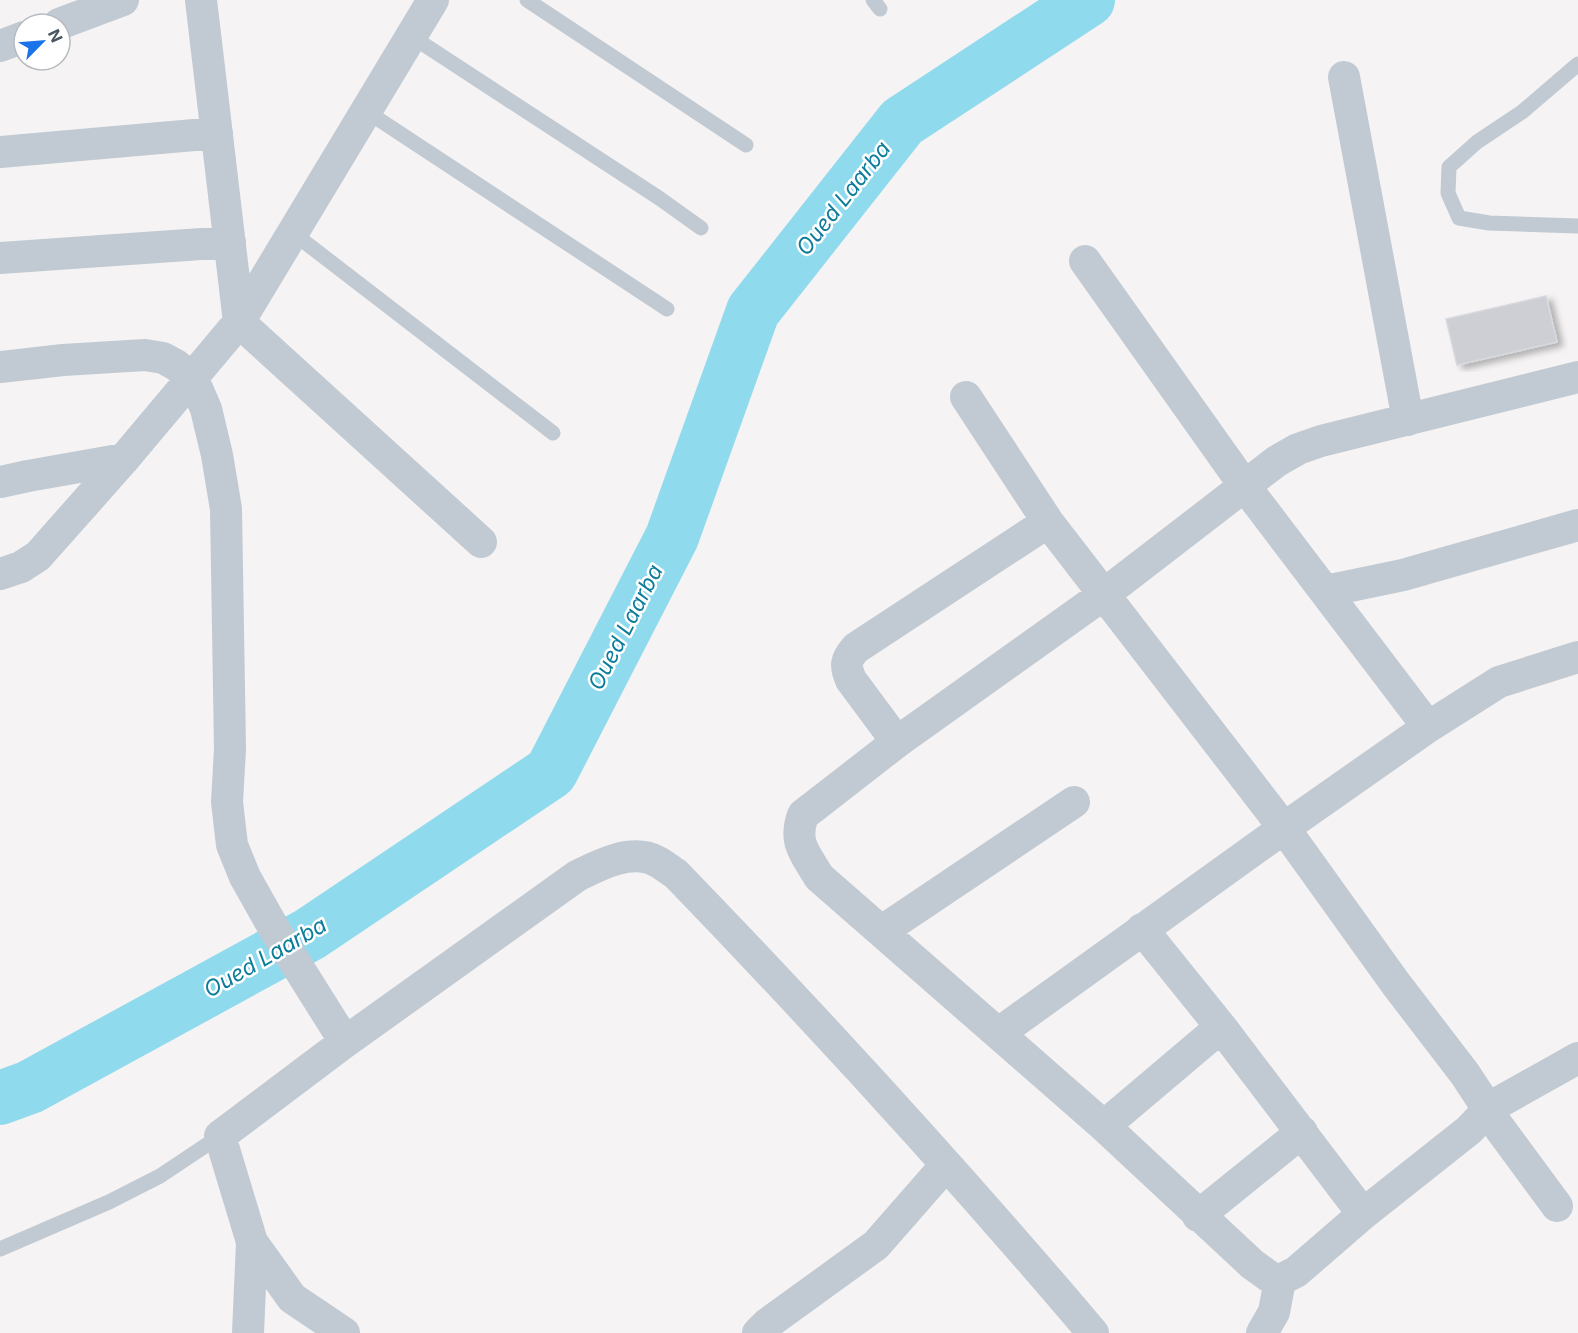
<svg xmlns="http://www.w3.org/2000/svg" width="1578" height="1333" font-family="Inter,sans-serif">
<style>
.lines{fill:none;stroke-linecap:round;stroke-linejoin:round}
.river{stroke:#90daee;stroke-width:54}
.building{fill:#cdcfd5;stroke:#d7d9de;stroke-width:1.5;filter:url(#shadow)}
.service{stroke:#c1cad2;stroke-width:15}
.minor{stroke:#c1cad2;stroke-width:32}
.labels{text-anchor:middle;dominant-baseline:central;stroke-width:5;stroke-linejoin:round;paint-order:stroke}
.water-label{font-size:22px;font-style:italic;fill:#0c7c9b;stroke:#fff}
</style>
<defs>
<filter id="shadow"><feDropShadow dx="6" dy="4" stdDeviation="3" flood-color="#0004"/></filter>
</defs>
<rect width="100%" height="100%" fill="#f5f3f3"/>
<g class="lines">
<path class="river" d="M0,1098L30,1087L310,934L551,772L672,537L753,311L902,122L1088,0"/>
</g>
<path class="building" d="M1546,296L1557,342L1457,365L1446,319Z"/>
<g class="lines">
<path class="service" d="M527,0L746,145
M873,0L880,9
M411,36L659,198L701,228
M1578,64L1522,112L1477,142L1449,167L1448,193L1459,218L1489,223L1578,226
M366,111L667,309
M293,233L553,433
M0,1249L109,1202L160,1176L220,1136"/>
<path class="minor" d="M201,0L239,322L481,542
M59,24L123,0
M0,46L24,37
M1344,77L1408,420
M0,152L217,133
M0,258L230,242
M0,367L63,360L145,355L163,358L176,365L193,379L206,409L217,455L226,509L230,749L227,802L232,845L245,877L276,932L345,1042
M966,397L1048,522L1284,828L1396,984L1465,1074L1486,1106L1487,1111L1469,1130L1363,1214L1296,1272L1280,1280L1270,1277L1252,1264L1104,1126L819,877C805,853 793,843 803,815L897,742L1103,595L1277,461L1298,449L1321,441L1578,377
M0,482L28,476L124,459
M0,574L21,567L38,556L124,459L239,322L433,0
M1326,591L1403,575L1578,525
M1428,727L1499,682L1578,657
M897,742L851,680C845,666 845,660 856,648L1048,522
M1142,929L1221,1027L1363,1214
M882,931L1074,802
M999,1033L1284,828L1428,727L1244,485L1085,261
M1487,1109L1578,1058
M1487,1111L1557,1206
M1104,1126L1221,1027
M1198,1216L1302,1132
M248,1333L252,1242
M344,1333L292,1298L252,1242L220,1136L345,1042L577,876C599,865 631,848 656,861C663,864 669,870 676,874C820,1023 959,1175 1093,1333
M758,1333L767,1324L876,1245L946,1165
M1262,1333L1274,1312L1280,1280"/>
</g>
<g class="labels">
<g class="water-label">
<text transform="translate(843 198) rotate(-52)">Oued Laarba</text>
<text transform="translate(625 627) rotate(-63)">Oued Laarba</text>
<text transform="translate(265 957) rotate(-30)">Oued Laarba</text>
</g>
</g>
<g transform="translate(42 42) rotate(65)"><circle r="28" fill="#ffffff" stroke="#b7bbc0" stroke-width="1.5"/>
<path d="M0-4.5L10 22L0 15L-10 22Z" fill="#1a73e8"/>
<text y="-9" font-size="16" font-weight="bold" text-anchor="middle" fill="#4a5661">N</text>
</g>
</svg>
